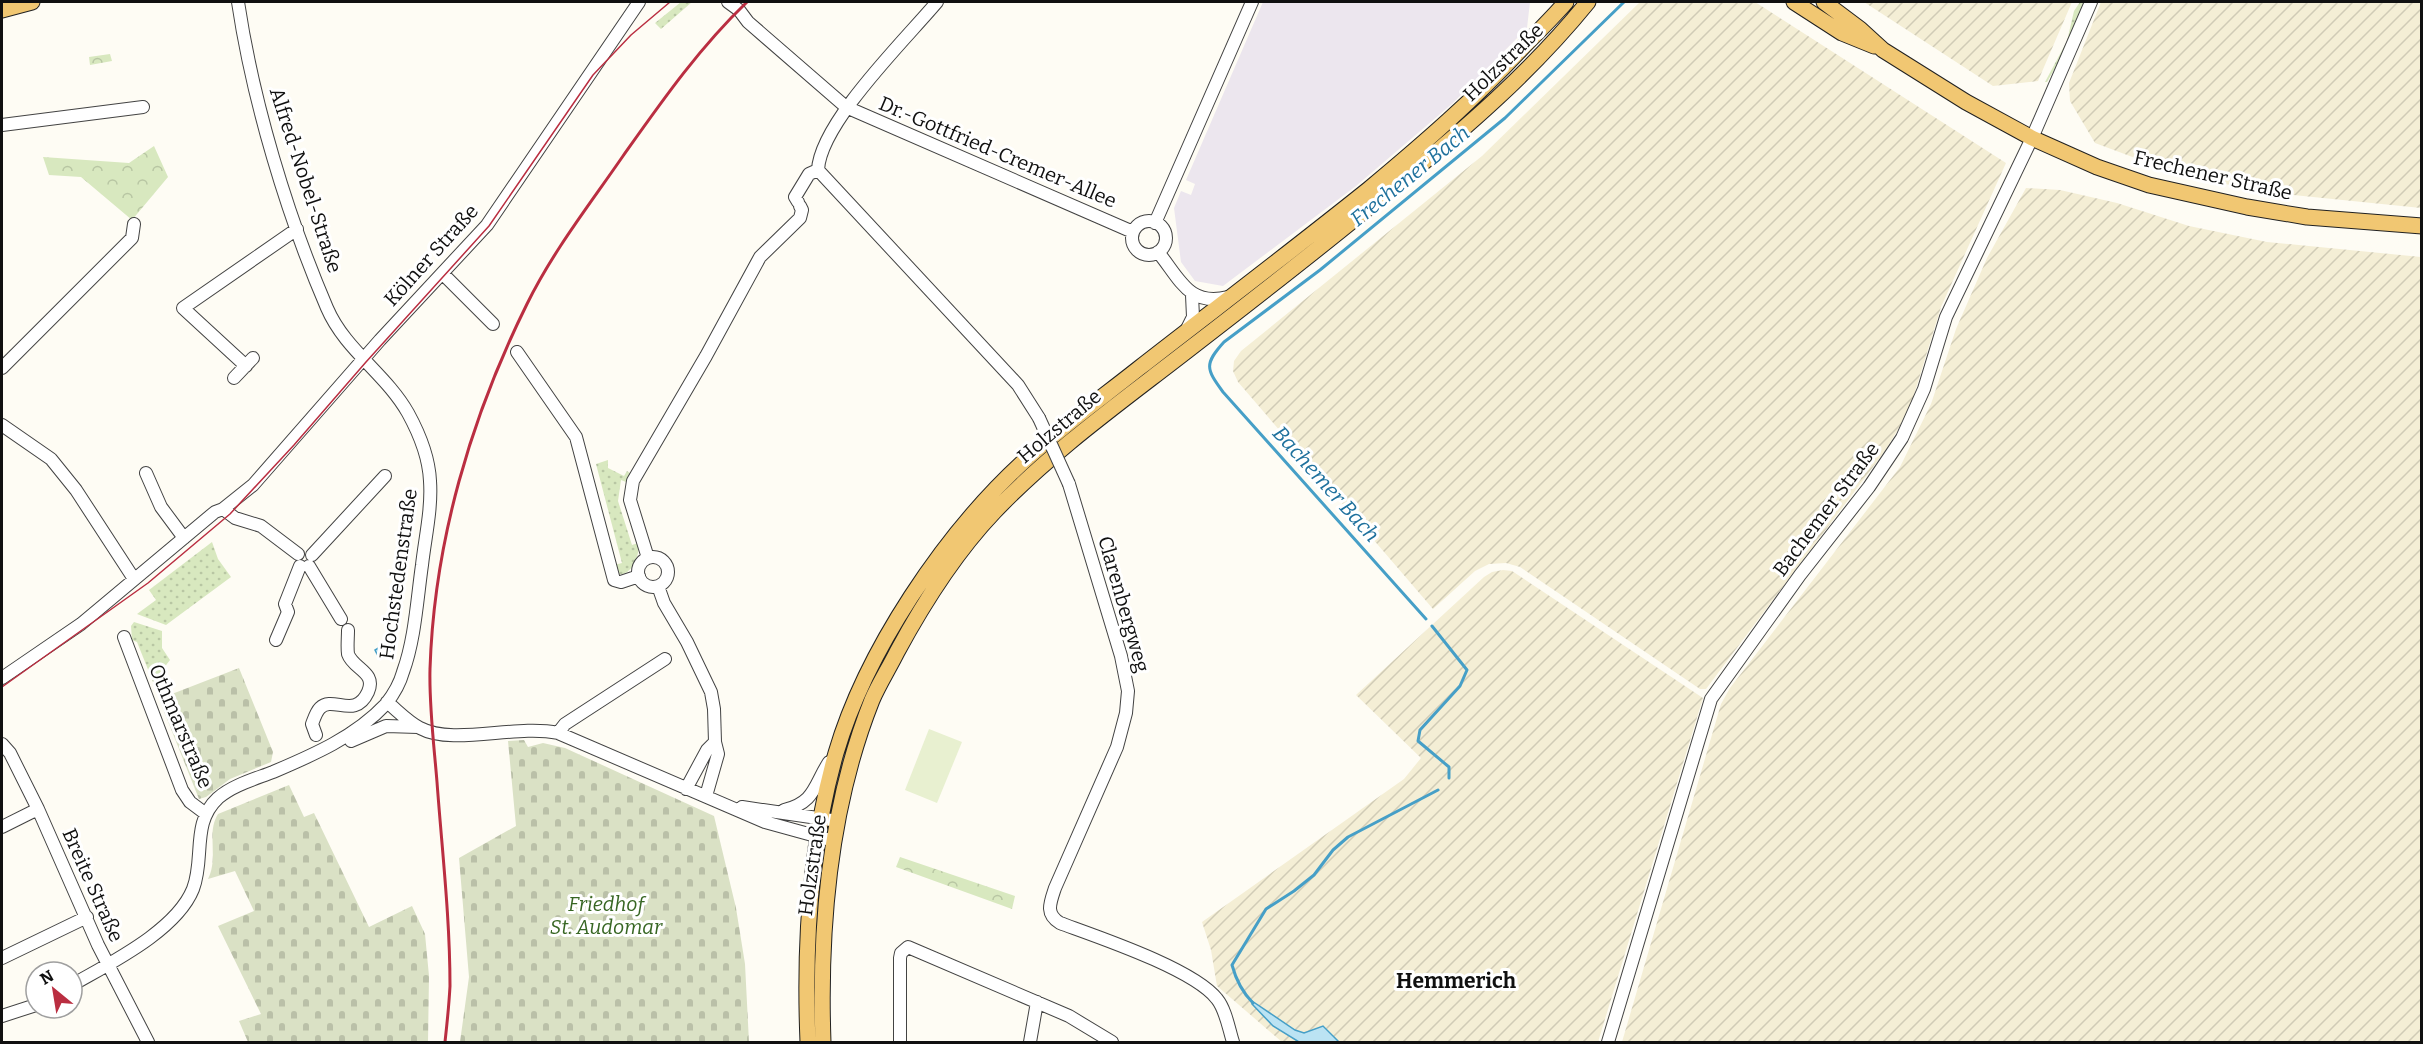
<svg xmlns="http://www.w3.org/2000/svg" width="2423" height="1044" font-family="Bitter,serif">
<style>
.industrial{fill:#ece6ee}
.farmland{fill:url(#farmland-furrows)}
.grass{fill:url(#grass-dots)}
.cemetery{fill:url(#cemetery-stones)}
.park{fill:url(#park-crowns)}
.pitch{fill:#e8f0d0}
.water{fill:#bbe3f3;stroke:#469fc7;stroke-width:1.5}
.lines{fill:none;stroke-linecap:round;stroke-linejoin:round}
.stream{stroke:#469fc7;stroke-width:3}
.minor-casing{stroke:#434343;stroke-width:14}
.major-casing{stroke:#212121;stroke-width:17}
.minor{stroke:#fff;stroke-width:12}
.major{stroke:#f1c772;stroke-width:15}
.tram{stroke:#ba2e41;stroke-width:1.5}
.rail{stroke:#ba2e41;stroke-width:3}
.minor-bridge-casing{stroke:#434343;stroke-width:14;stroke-linecap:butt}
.minor-bridge{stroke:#fff;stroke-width:12}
.labels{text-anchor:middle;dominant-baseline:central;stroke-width:6;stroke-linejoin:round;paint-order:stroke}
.street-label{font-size:20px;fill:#101010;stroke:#fff}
.park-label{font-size:20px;font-style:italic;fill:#376623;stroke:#fff}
.water-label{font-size:21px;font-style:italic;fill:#1f719d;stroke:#fff}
.neighbourhood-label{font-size:21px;font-weight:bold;fill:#101010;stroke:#fff}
</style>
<defs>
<pattern id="farmland-furrows" width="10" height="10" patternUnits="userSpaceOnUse" patternTransform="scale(1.5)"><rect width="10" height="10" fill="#f4eed5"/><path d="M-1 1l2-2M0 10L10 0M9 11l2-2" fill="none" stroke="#d0cbb6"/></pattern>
<pattern id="grass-dots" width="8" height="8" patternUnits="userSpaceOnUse" patternTransform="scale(1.5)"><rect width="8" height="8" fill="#d8e8bf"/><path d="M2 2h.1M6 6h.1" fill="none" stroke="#b8c6a3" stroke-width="1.8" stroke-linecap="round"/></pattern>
<pattern id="cemetery-stones" width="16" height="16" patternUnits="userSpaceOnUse" patternTransform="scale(1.5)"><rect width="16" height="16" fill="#dae1c5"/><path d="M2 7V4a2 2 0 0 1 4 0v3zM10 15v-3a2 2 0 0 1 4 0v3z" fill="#bac0a8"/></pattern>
<pattern id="park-crowns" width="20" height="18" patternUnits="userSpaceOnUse" patternTransform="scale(1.5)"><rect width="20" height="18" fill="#d8e8bf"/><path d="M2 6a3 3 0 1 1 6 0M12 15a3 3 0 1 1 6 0" fill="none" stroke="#b8c6a3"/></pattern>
</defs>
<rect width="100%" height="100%" fill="#fefcf4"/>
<path class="industrial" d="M1263,2H1530L1527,28L1453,103L1356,186L1223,286L1195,281L1181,262L1174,208L1181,191L1191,195L1195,184L1186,180Z"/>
<path class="farmland" d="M1640,2H1755L2006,163L1941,307L1913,398L1900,426L1885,451L1706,689H1700L1520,567L1506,563L1489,564L1475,571L1433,609L1238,382L1233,371L1234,361L1241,351L1482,156Z
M1864,2H2072L2038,81L1993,86Z
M2101,2H2421V208L2255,191L2170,171L2095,143L2070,101L2069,83Z
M2026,188L2060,190L2117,203L2189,226L2267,242L2421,257V1042H1622L1721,704L1730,688L1900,467L1931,404L1956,329L1987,258Z
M1503,570L1512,571L1703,698L1598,1042H1282L1217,986L1211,950L1202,922L1404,779L1421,758L1356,695L1484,577L1492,572Z"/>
<path class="grass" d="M681,2H692L661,29L655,23Z
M2080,2H2087L2066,49L2047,82H2045L2067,41L2074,11Z
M608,460V468L624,476L627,471L630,473L626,482L621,480L618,501L632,545L638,543C641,554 631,577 618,574L614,565L622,563L596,464Z
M212,542L218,559L231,577L166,625L137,614L156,600L149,590Z
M134,622L162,631V648L170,660L153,682L137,642L132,640L131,626Z"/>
<path class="cemetery" d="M239,668L273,752L271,762L230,779L206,797L199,799L159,699Z
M524,740L528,747L543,743L565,748L714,816L736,908L745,964L749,1042H460L469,977L459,858L516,826L508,741Z
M289,785L304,817L314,813L369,927L412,906L425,934L429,976L428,1042H248L239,1021L261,1014L218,926L254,911L235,871L208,879C219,857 206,833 218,814Z"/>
<path class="park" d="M110,54L112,61L90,65L89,57Z
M154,146L168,177L132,220L81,177L49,175L43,157L129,163Z
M900,857L1015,896L1012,909L896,867Z"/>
<path class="pitch" d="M929,729L962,742L937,803L905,790Z"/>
<path class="water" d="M390,641L393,644L391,651L379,658L375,650Z
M1252,1001L1295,1030L1304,1033L1323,1026L1339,1042H1299L1273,1026L1252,1004Z"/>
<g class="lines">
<path class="stream" d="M1426,619L1223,392C1206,369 1204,364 1224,342L1320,270L1505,118L1624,2
M1432,626L1467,670L1460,686L1420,730L1418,741L1449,767V778
M1253,1003C1242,992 1236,980 1232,965L1266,909L1294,891L1314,875L1333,850L1348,837L1438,790"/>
<g class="minor-casing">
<path id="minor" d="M728,2L739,10L748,22L846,107L1133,232
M937,2C906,39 820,123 818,170L1018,385L1039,418
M2,125L143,107
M798,202L795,197L809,174L818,170
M1132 238a17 17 0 1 1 34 0a17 17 0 1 1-34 0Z
M1155,223L1252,2
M1158,252C1180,279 1189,307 1228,297
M443,274L493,324
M1186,331L1193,317L1192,295
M517,352L576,437L614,580L621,582L639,576
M246,366L183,308L297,229
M2,368L132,238L134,224
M234,378L253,358
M2,425L51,459L76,490L134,579
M146,473L161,507L184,538
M1069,484L1121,656L1128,691L1126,713L1117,747L1055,888C1050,903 1045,914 1060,923C1098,937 1194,969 1217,999C1226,1010 1229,1030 1233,1042
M223,509L235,518L261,526L298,554
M312,555L385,476
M638 572a15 15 0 1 1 30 0a15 15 0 1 1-30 0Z
M648,558L630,500L633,481L706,356L760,257L800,218L802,210L800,206
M309,566L341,619
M658,586L664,603L687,642L711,692L714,709L715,742L718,754L706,796
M124,637L182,790L190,802L206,814
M276,640L288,612L285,604L300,566
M2,678L81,624L215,512L223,509L253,485L380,340L487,225L639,2
M387,702C398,711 408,722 420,728C453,746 516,724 558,733L765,822L834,841
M558,733L565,724L665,659
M316,735L312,724C314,719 316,712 320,708C333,695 355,720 368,692C377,672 353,669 348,654C347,647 348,638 348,630
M351,741L386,726L418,727
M2,744L10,753L38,809L98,945L148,1042
M686,789L707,750L715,742
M742,807L838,821
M784,810C815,803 814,785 829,762
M2,827L38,809
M2,958L87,917
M72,985C110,963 176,931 193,889C205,858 191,823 218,798C233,785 255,779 273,772C313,755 355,737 386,704C393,695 400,683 403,672C415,639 417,600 422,565C425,538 432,509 430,481C429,458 419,433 408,413C386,374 345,350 327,308C287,215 253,102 238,2
M2,1016L36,1005
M900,1042V958L901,953L908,947L1069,1016L1112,1042
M1030,1042L1037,1002
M1608,1042L1711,699L1800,575L1869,487L1902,438L1924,389L1946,317L2032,138L2091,2"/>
</g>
<g class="major-casing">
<path id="major" d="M1794,2L1842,33L1874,46
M1824,2L1860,29L1883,50L1966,102L2032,138L2097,167L2149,185L2247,207L2307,217L2422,226
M2,10L32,2
M808,1042C804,945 809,847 836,753C866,651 944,535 1022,463C1058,429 1099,400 1138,369C1215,309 1293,250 1369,189C1423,144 1476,98 1524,46C1538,32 1553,17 1566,2
M823,1042C819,928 829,808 872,700C879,684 889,668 897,652C924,602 955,553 994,512C1052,451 1121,402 1188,350C1258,296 1328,242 1396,185C1465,129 1532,71 1588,2"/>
</g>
<use href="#minor" class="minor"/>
<use href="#major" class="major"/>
<path class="tram" d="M2,687L148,583L230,514L294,445L366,362L489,226L593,75L631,35L670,2"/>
<path class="rail" d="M445,1042C447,1024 449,1005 450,986C450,918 442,850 437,782C434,745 429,706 430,669C434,542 471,417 527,304C553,251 590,204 623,156C662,101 699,48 747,2"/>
<g class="minor-bridge-casing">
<path id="minor-bridge" d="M1039,418L1069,484"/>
</g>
<use href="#minor-bridge" class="minor-bridge"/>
</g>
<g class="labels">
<g class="street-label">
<text transform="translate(1503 62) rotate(-44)">Holzstraße</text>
<text transform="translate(998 152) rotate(23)">Dr.-Gottfried-Cremer-Allee</text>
<text transform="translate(2213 175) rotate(13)">Frechener Straße</text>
<text transform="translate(306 180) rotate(72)">Alfred-Nobel-Straße</text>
<text transform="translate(431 255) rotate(-48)">Kölner Straße</text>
<text transform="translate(1059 426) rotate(-40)">Holzstraße</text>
<text transform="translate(1826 509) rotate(-53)">Bachemer Straße</text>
<text transform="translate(398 574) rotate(-82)">Hochstedenstraße</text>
<text transform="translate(1124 604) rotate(74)">Clarenbergweg</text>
<text transform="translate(181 726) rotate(67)">Othmarstraße</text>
<text transform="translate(812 865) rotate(-82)">Holzstraße</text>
<text transform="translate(93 885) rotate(66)">Breite Straße</text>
</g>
<g class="park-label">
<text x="606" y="904">Friedhof<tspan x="606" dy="23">St. Audomar</tspan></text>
</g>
<g class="water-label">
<text transform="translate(1410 176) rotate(-39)">Frechener Bach</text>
<text transform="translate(1326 484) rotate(48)">Bachemer Bach</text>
</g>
<g class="neighbourhood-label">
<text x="1456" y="981">Hemmerich</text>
</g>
</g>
<rect width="2423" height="1044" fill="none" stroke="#101010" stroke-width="6"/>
<g transform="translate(54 990) rotate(330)"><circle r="28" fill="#ffffff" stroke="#9f9f9f" stroke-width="1.5"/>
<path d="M0-4.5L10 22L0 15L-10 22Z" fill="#ba2e41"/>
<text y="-9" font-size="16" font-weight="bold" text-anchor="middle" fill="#101010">N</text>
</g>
</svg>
